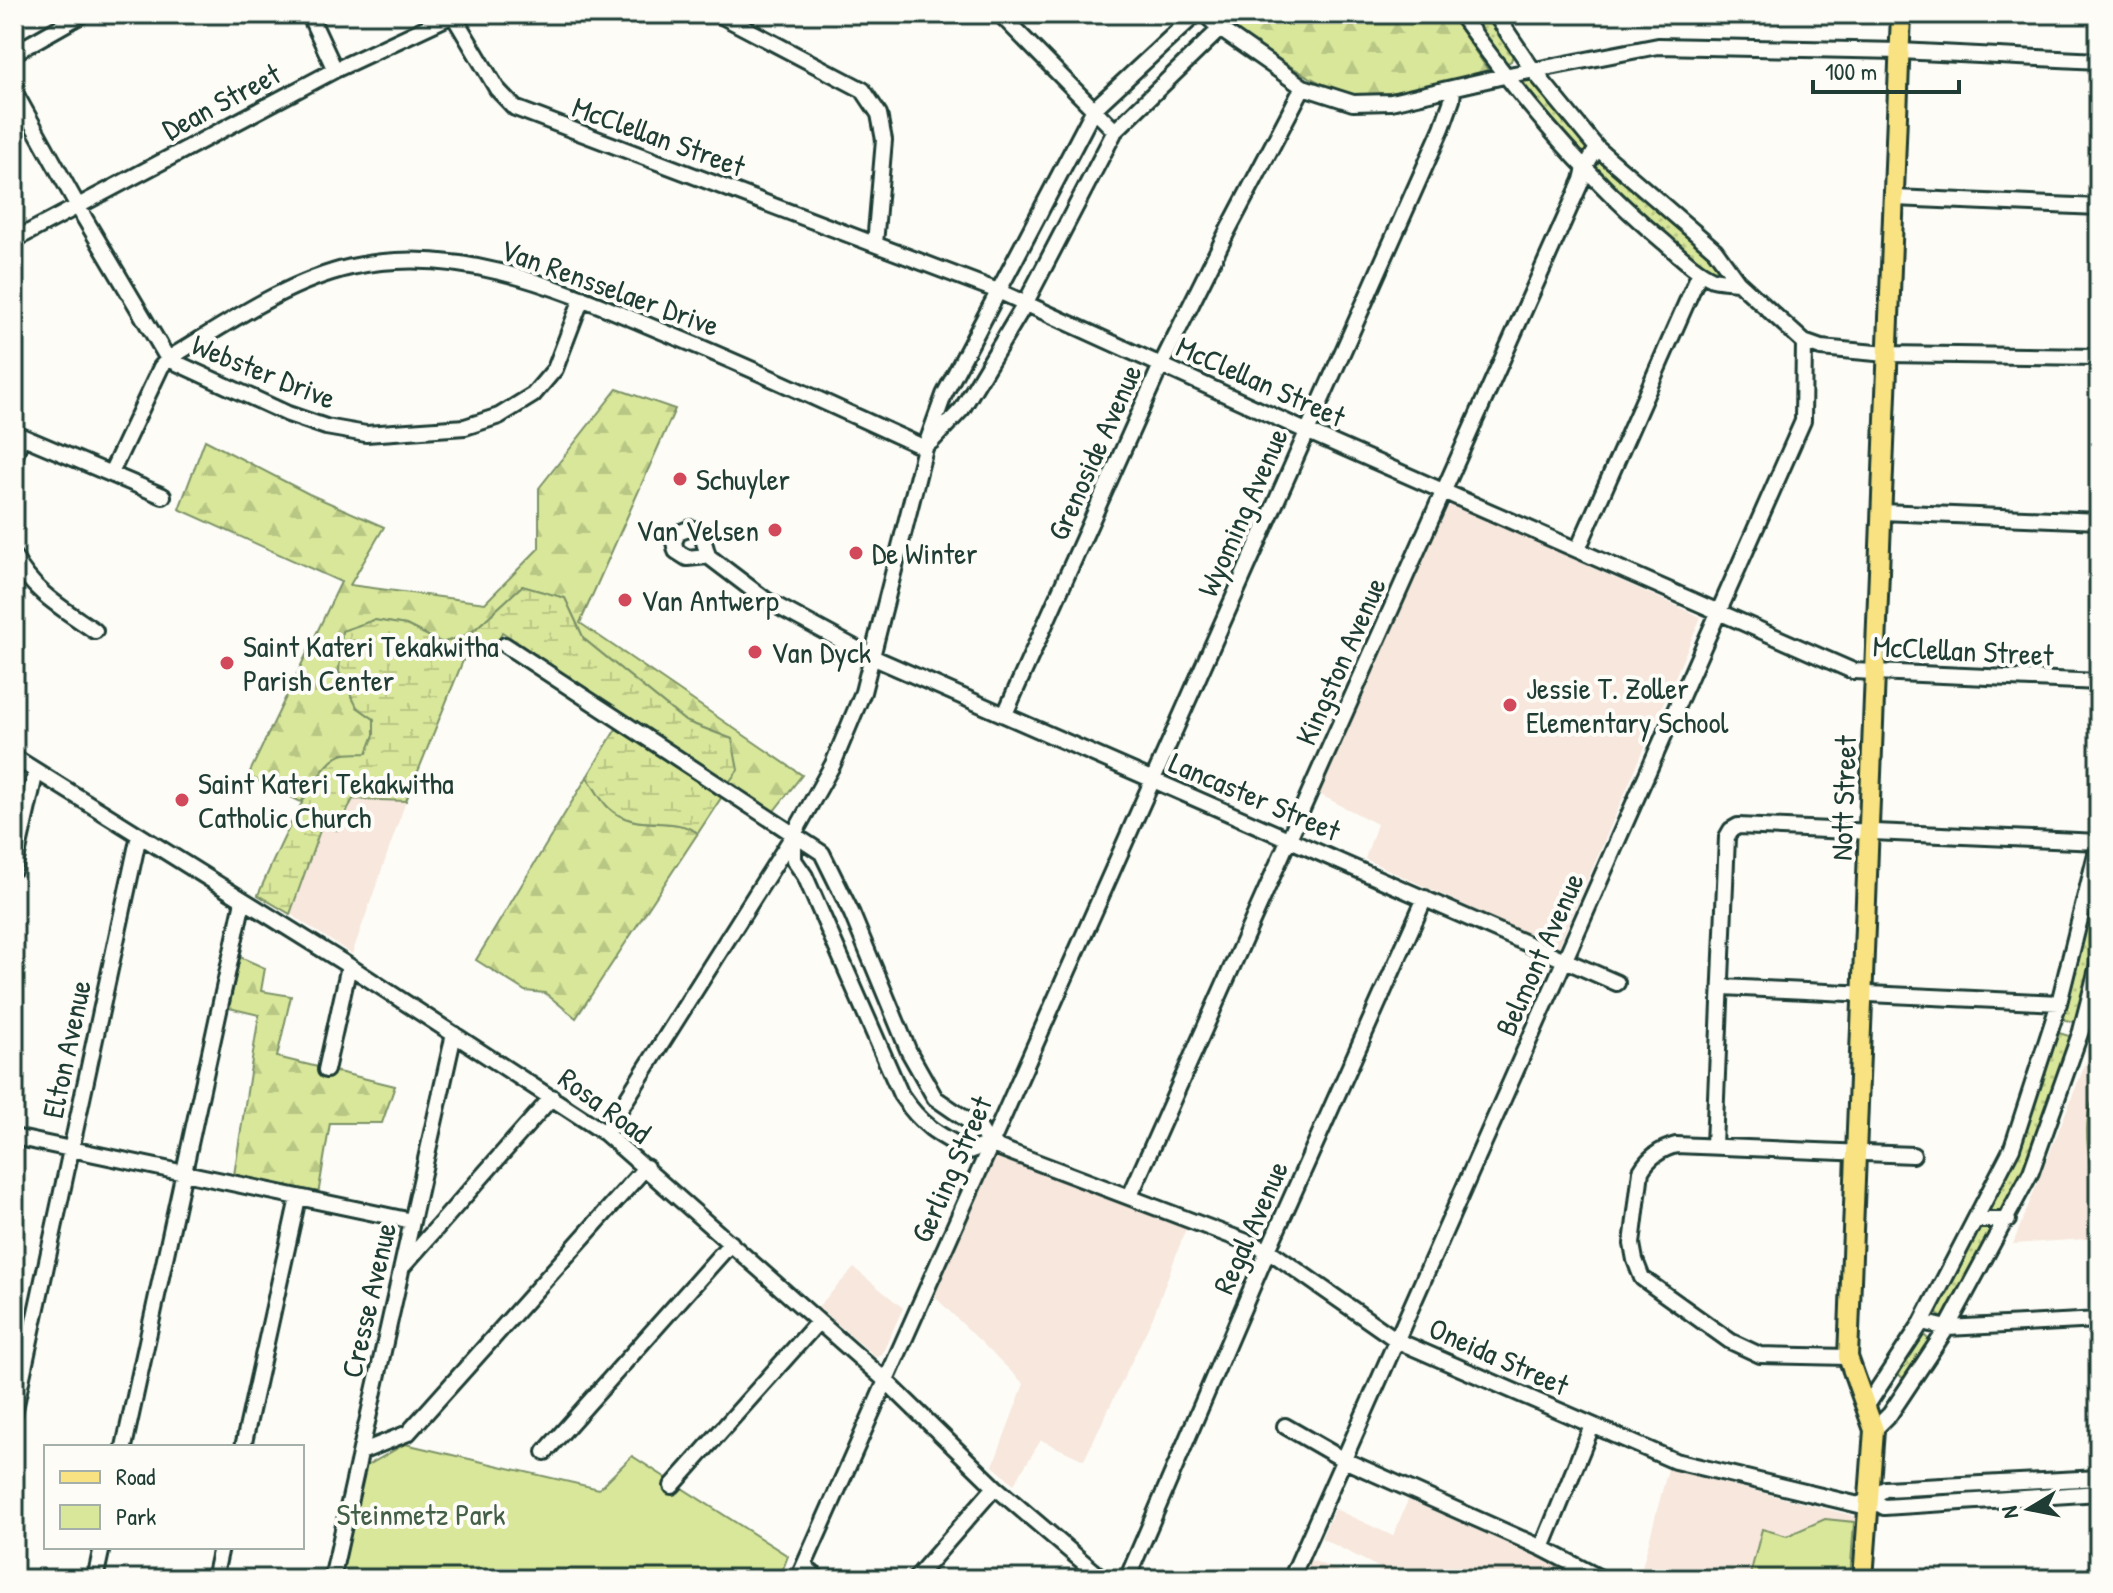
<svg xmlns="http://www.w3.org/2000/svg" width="2113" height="1593" font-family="'Patrick Hand',sans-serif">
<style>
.built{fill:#f7e7dc}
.grass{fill:url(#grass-dots);stroke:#7c9267;stroke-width:2}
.forest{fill:url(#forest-firs);stroke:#7c9267;stroke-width:2}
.wetland{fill:url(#wetland-marsh);stroke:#7c9267;stroke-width:2}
.green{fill:#d8e79a;stroke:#7c9267;stroke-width:2}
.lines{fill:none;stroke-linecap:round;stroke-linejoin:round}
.minor-casing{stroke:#1f3d34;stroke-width:20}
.major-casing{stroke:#1f3d34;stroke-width:24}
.minor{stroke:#fdfcf7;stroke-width:14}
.major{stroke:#f8e281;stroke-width:18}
.poi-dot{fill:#d1495b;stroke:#fdfcf7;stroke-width:3}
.labels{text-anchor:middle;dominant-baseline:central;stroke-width:8;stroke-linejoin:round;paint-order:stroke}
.street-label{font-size:30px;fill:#1f3d34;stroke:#fdfcf7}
.poi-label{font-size:30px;fill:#1f3d34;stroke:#fdfcf7;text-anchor:start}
.park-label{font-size:30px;fill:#445f48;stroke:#fdfcf7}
</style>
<defs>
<pattern id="grass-dots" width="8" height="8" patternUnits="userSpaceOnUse" patternTransform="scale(2)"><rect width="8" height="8" fill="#d8e79a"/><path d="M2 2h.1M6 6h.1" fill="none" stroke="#b9c785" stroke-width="1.8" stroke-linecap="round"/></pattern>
<pattern id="forest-firs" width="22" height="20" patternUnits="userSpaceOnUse" patternTransform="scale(2)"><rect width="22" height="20" fill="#d8e79a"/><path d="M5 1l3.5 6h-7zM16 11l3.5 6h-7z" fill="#b9c785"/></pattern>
<pattern id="wetland-marsh" width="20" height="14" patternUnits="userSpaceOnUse" patternTransform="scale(2)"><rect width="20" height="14" fill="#d8e79a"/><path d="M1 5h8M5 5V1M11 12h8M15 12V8" fill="none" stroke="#b9c785"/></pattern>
</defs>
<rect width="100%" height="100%" fill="#fdfcf7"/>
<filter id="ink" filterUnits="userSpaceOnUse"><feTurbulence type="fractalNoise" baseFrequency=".0125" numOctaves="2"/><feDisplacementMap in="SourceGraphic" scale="16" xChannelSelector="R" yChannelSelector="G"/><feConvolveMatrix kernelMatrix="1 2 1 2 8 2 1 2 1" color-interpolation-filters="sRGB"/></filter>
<g filter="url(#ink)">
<path class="built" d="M1453,505L1701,617L1558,948L1365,859L1377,824L1319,794L1443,509Z
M353,799L406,801L352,954L290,914L322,825L337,829Z
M2099,1028V1238L2013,1244L2099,1030Z
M997,1154L1188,1223L1153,1317L1084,1460L1041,1440L1014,1484L993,1466L1024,1384L932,1294L993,1156Z
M854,1268L903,1308L882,1354L876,1357L818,1307Z
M1668,1469L1858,1517L1854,1579H1639Z
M1408,1500L1537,1556L1582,1579H1376L1380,1568L1321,1538L1335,1509L1393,1536Z
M1309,1559L1358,1579H1300Z"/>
<path class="grass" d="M1466,14H1488L1513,55L1511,61L1506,64L1499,61Z
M1533,80L1586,145L1587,152H1577L1522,88L1521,83Z
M1602,160L1608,161L1716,263L1720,270L1717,274L1687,254L1602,179L1595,171L1597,164Z
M2099,866V936L2075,1022L2066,1020L2062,1015Z
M2059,1033L2069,1036L2070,1045L2021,1181L2003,1213L1989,1214L1987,1204L2055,1037Z
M1984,1227L1991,1228L1993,1232L1944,1320L1938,1315L1936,1309L1977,1230Z
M1923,1334L1931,1342L1905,1380L1896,1372L1916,1339Z"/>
<path class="forest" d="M1217,14H1450L1488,70C1456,80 1385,99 1353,94C1316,88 1259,45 1227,25Z
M617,389L675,409L580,623L802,775L774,811L727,785L732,739L685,721L584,639L565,598L522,586L470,634L442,643L406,625L374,620L343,631L357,707L374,719V735L367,754H342L332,761L301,802L248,776L341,582L179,509L205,440L309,494L384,527L350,585L485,603L539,548V488Z
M587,777C594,786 600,800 609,808C635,833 671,814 698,833L576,1018L545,993L525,991L476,960Z
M240,957L265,968L261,991L291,996L277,1057L395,1086L382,1123H330L318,1195L234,1175L259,1015L229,1008Z"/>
<path class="wetland" d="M522,586L565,598L584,639L685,721L732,739L738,770L727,785L502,632L498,644L464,658L406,801L353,799L337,830L322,825L290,914L258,895C271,866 313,765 341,755C348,752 359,754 367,753L374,735V719L357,707L339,672L342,631L374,620L406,625L442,643L470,634Z
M616,729L723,795L698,833C671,814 636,833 609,808C600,800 594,786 587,777Z"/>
<path class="green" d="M2099,1090V1190L2094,1191C2090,1159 2078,1117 2099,1090Z
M405,1444L599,1489L632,1456L788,1556L779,1579H340L365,1467Z
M1825,1519L1854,1522L1850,1579H1749L1762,1529L1787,1536Z"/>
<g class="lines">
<g class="minor-casing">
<path id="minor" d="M309,14L335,70
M718,14L863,90L879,114L884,140L875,244
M1000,14L1115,131
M1205,14L1220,29L1303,87L1353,103L1391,102L1504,76L1658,46L1900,51L2099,61
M1460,14C1519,97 1585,177 1664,242C1679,255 1695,271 1713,279C1721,281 1730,281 1738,282
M1495,14L1533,70L1597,148L1715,250L1738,282L1804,342L1821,348L1887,354L2099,357
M453,15L497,89L515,108L998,291L1306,431L1853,671L2099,682
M14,53L83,14
M14,91L85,219L168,359L288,414L326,427L366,434L465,427L499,416L533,395L555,369L582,298
M1895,198L2099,207
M14,240L335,70L455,14
M14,433L163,496
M931,442L962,409L1025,304L1115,131L1220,29
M14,460L21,436
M111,473L161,367L168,359C225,325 285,282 351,267C463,242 570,293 671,335C757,370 841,410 925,448
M1882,512L2099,521
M691,528L702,535L708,556L687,558L676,551L674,542L678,533Z
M1578,549L1700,272
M708,556L766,600L872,657L1617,983
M14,557C34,593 62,608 95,631
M505,645L822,853L852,914L909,1052L935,1098L980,1129L989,1144L1268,1250L1398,1341L1675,1461L1859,1505L1885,1489L2099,1478
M1005,714L1161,365L1228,230L1303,87
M14,757L349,966L605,1133L886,1381L995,1487L1103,1579
M794,834V860L805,876L901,1095C922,1126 937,1134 969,1151L989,1144
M14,869L36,771
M1723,987L2059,1003
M326,1070L349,966
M605,1133L794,834L833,764L863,692L925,448L944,395L1094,109L1196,14
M14,1137L412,1221
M1714,1145L1727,837L1731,830L1738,826L2099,842
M1130,1196L1582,180L1585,168L1597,148
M1975,1220H2008
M404,1265L552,1097
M1922,1322L1947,1328L2099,1320
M1848,1357L1760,1355L1730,1341L1642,1278L1635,1260L1632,1244L1641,1171C1649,1157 1661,1149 1676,1145L1913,1155
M1866,1407L1922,1322L2012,1148L2059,1003L2099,842
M14,1414L139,835
M1285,1426L1344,1460L1542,1548L1602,1579
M1874,1430L1890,1414L1947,1328L2031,1172L2081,1031L2099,961
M124,1447L243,901
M243,1447L298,1198
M361,1452L408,1433L646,1167
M545,1452L731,1243
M672,1486L818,1322
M1870,1499L1884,1507L2099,1493
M1542,1548L1592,1426
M804,1566L819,1579
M95,1579L102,1547
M214,1579L221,1547
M332,1579L454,1034
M798,1579L1442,128L1452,100L1453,89
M915,1579L995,1487
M1127,1579L1268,1250L1425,898
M1291,1579L1803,421L1804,342"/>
</g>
<g class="major-casing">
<path id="major" d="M1863,1579L1874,1430L1848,1357L1901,14"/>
</g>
<use href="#minor" class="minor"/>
<use href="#major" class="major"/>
</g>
</g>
<g class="poi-dot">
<circle cx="680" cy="479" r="8"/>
<circle cx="775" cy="530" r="8"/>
<circle cx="856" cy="553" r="8"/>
<circle cx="625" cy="600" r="8"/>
<circle cx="755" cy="652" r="8"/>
<circle cx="227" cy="663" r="8"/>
<circle cx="1510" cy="705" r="8"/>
<circle cx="182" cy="800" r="8"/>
</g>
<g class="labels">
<g class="street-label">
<text transform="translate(221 101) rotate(-28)">Dean Street</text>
<text transform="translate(659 136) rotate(20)">McClellan Street</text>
<text transform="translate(610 287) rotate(20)">Van Rensselaer Drive</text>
<text transform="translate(264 371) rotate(22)">Webster Drive</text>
<text transform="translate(1261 381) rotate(24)">McClellan Street</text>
<text transform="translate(1094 452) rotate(-66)">Grenoside Avenue</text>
<text transform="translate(1242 512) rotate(-66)">Wyoming Avenue</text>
<text transform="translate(1963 650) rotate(3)">McClellan Street</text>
<text transform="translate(1340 661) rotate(-66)">Kingston Avenue</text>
<text transform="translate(1255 796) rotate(23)">Lancaster Street</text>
<text transform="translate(1843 798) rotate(-88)">Nott Street</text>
<text transform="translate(1539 954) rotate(-66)">Belmont Avenue</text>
<text transform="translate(66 1049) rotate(-78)">Elton Avenue</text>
<text transform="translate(605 1105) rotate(36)">Rosa Road</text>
<text transform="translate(951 1169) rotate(-66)">Gerling Street</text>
<text transform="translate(1250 1227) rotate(-66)">Regal Avenue</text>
<text transform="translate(368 1300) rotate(-77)">Cresse Avenue</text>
<text transform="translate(1499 1356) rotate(24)">Oneida Street</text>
</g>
<g class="poi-label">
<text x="696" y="479">Schuyler</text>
<text x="759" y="530" text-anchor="end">Van Velsen</text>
<text x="872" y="553">De Winter</text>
<text x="641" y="600">Van Antwerp</text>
<text x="243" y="646">Saint Kateri Tekakwitha<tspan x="243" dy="34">Parish Center</tspan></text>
<text x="771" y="652">Van Dyck</text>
<text x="1526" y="688">Jessie T. Zoller<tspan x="1526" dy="34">Elementary School</tspan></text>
<text x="198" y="783">Saint Kateri Tekakwitha<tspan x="198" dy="34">Catholic Church</tspan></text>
</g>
<g class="park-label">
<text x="421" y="1514">Steinmetz Park</text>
</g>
</g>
<rect width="2113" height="1593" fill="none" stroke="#fdfcf7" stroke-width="48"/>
<rect x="24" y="24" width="2065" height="1545" fill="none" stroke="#1f3d34" stroke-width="3" filter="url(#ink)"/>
<rect x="44" y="1445" width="260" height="104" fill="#fdfcf7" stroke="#a4b0a9" stroke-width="2"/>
<rect x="60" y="1471" width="40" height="12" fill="#f8e281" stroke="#a4b0a9" stroke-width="2"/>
<text x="116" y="1485" font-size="24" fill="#1f3d34">Road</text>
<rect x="60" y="1505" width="40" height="24" fill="#d8e79a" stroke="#a4b0a9" stroke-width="2"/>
<text x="116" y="1525" font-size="24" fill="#1f3d34">Park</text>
<g transform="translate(2029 1509) rotate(260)" stroke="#fdfcf7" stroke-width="6" paint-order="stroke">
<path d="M0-6L14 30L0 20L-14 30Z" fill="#1f3d34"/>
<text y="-12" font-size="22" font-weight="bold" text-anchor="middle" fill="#1f3d34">N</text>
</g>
<path d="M1813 80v12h146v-12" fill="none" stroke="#1f3d34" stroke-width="4"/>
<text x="1825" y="80" font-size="24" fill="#1f3d34" stroke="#fdfcf7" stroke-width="6" paint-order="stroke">100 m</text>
</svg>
